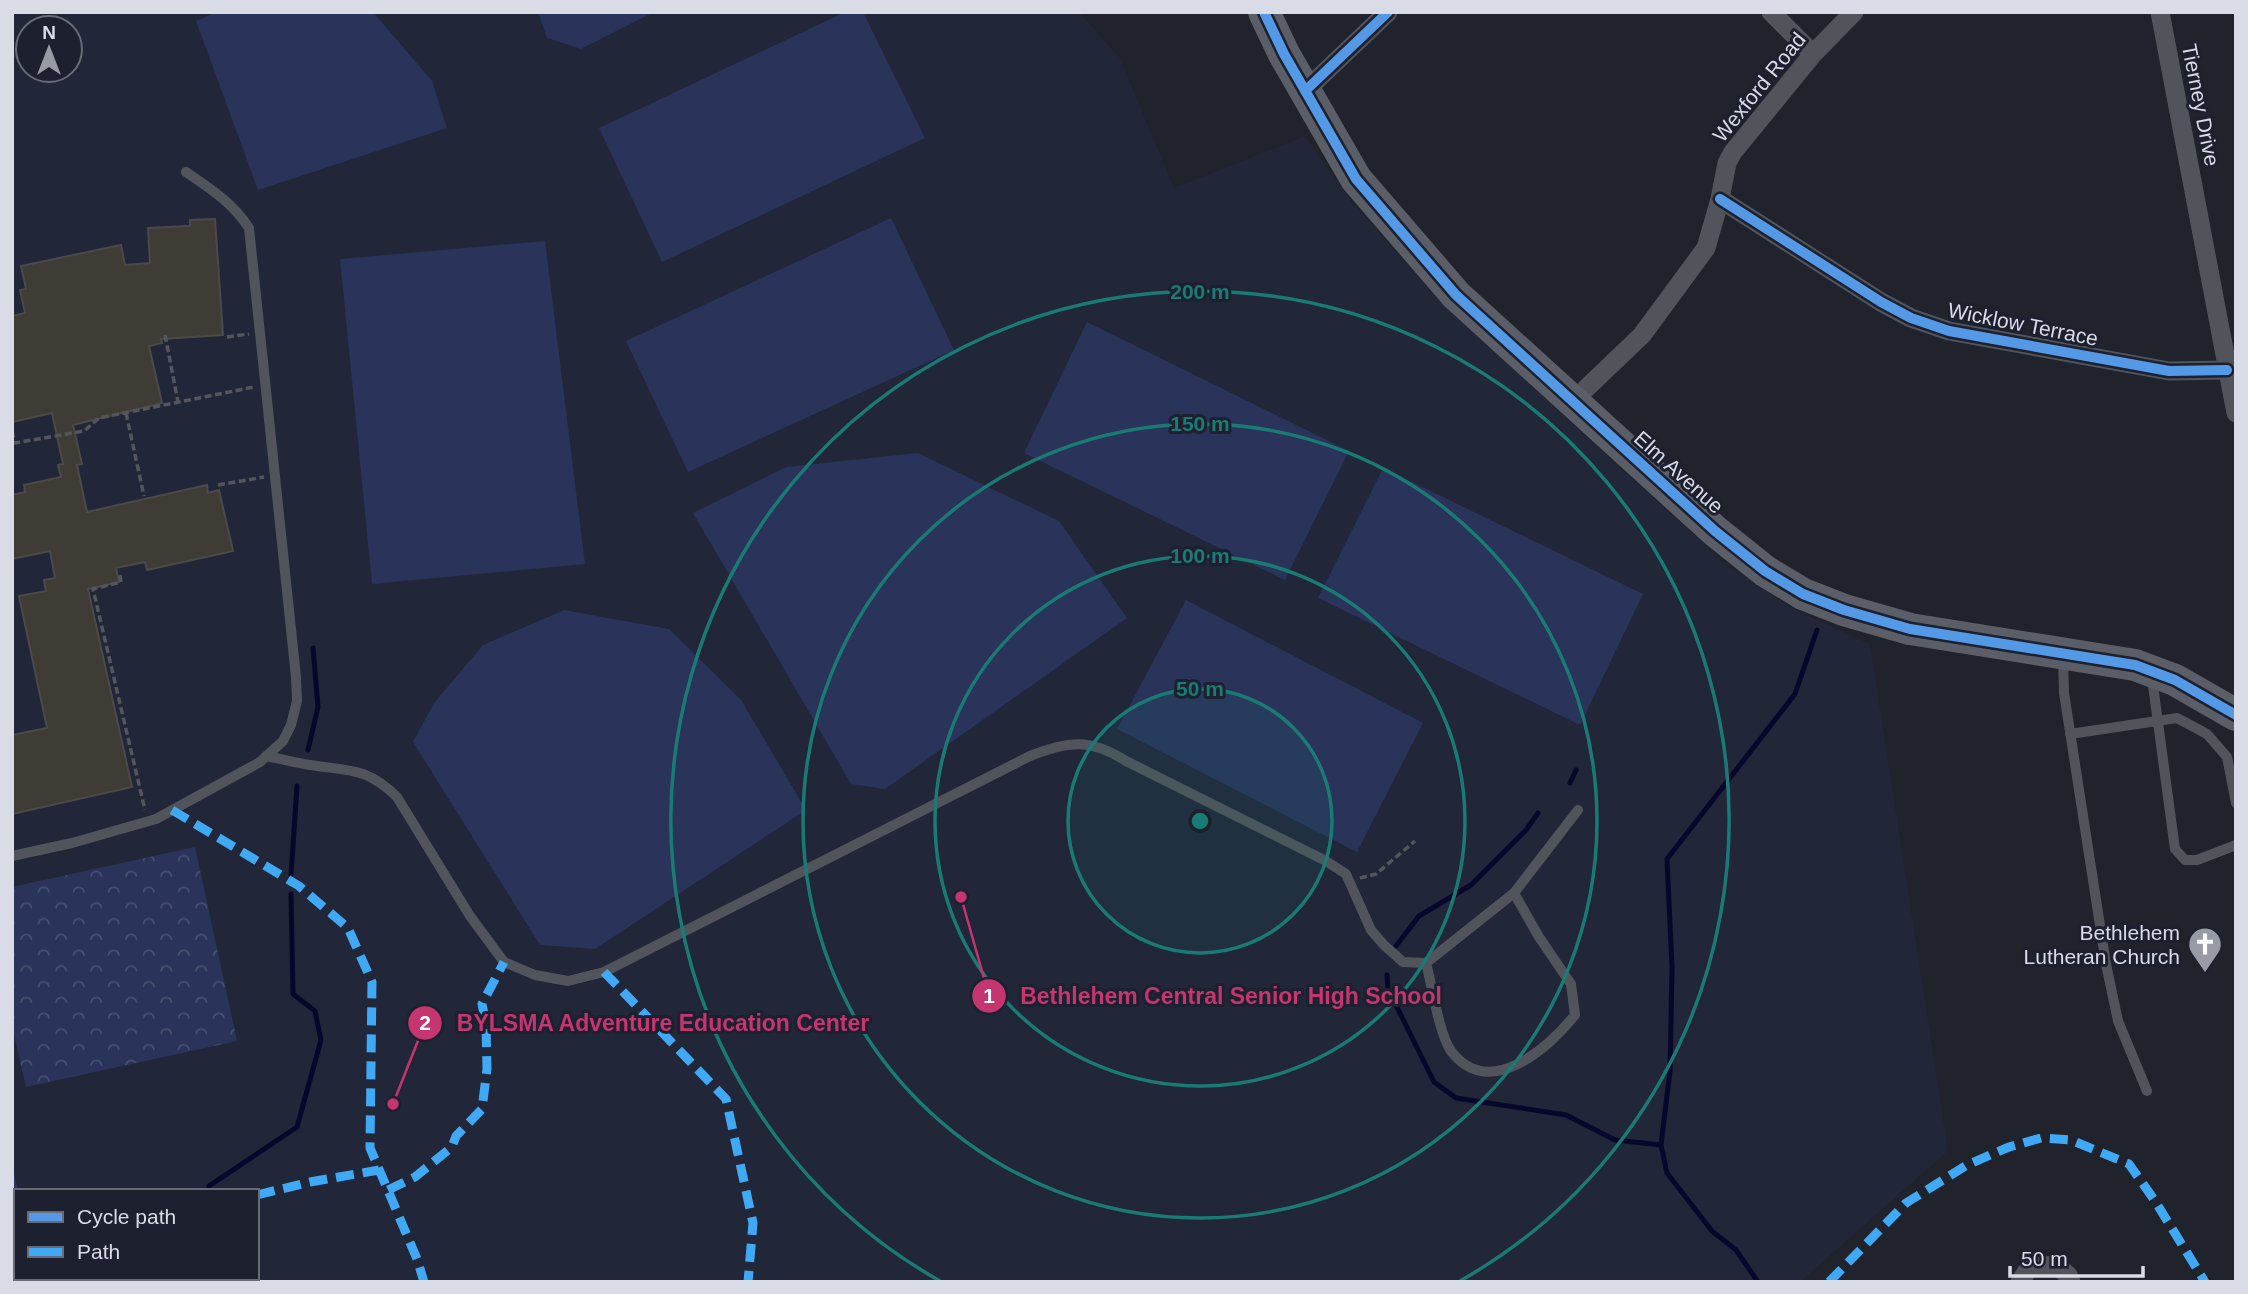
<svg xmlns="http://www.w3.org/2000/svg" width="2248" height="1294" font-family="Arial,sans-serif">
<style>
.built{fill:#212639;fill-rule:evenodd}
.green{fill:#2a3359}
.park{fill:url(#park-crowns)}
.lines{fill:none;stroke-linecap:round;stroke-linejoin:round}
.stream{stroke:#07072c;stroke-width:5}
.building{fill:#3f3c36;stroke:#4b4a4a;stroke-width:2}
.path{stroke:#54565c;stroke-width:3.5;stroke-dasharray:7 3.5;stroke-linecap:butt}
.service{stroke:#51545b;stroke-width:10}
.minor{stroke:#51545b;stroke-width:19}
.primary{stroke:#5b5e67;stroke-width:32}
.quiet{stroke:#3fa9f5;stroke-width:9;stroke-dasharray:18 9;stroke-linecap:butt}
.cycleway-casing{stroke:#1c202f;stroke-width:15}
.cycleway{stroke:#5399e6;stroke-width:10}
.ring{fill:none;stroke:#197b74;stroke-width:3.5}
.labels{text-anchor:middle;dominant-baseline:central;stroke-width:6;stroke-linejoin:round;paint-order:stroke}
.street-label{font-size:21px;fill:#d9dce6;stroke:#1c202f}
.poi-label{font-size:21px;fill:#d9dce6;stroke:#1c202f;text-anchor:end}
.centre{fill:#197b74;stroke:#1c202f;stroke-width:3.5}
.ring-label{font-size:21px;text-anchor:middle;font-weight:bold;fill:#197b74;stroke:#1c202f;stroke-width:6;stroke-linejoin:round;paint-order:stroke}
.leader{fill:none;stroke:#c53570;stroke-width:2.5}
.callout-dot{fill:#c53570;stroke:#1c202f;stroke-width:2.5}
.mark-label{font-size:21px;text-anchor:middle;font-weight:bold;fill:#fff}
.callout-label{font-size:23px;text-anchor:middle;font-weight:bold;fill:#c53570;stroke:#1c202f;stroke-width:6;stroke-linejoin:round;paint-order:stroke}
</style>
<defs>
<pattern id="park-crowns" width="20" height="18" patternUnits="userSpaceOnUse" patternTransform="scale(1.75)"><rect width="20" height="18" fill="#2a3359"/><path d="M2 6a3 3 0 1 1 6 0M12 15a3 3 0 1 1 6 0" fill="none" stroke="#485071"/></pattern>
</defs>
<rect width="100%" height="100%" fill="#20232b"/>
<path class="built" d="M12,12H1079L1120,58L1174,188L1305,136L1350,200L1435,296L1619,467L1732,569L1796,610L1870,644L1948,1151L1800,1282H12ZM28,28H70V70H28ZM16,1191H257V1278H16Z"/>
<path class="green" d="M217,12H373L432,81L447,128L258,190L196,21Z
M538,12H654L581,49L547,38Z
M845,12H863L925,138L662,262L599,128Z
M891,218L954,350L688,472L626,341Z
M545,241L585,564L372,584L340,259Z
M1087,322L1349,451L1285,580L1024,453Z
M918,453L1059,521L1127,618L885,789L851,784L693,513L786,467Z
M1383,468L1643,594L1580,725L1318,598Z
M1186,600L1423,723L1357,852L1117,729Z
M564,610L669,629L741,700L806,810L595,949L540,945L413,742L434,703L483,645Z
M12,1164L18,1191H16V1278H38L39,1282H12Z"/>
<path class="park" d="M195,847L237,1041L26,1087L12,1026V887Z"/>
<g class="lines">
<path class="stream" d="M308,750L318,707L313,648
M1570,783L1576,770
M291,875L297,786
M1396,946L1419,916L1471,885L1526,830L1538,813
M1387,975L1388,989L1434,1082L1456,1098L1566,1115L1615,1140L1661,1145
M210,1191L209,1186L297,1127L321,1040L315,1011L293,994L291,894
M239,1278L241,1282
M1758,1282L1736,1250L1712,1231L1667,1173L1661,1145L1670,1071L1672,967L1667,859L1795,694L1817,630"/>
</g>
<path class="building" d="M215,219L223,335L161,339L162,343L149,346L162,403L73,425L82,464L77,465L87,512L207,485L208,493L219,490L233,551L147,570L145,562L116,568L119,582L88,589L132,787L12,814V735L47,728L19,596L46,591L44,580L55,578L50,551L12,559V495L25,492L24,485L61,477L58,465L63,464L52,413L12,422V316L25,313L20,290L26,289L21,266L121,245L125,265L150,263L148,228L190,226V220Z"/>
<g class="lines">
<path class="path" d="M165,335L178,402
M227,337L249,334
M126,413L144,496
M12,431L15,443L84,431L99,418L254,387
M218,485L264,477
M120,575L121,582L93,589L145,810
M1360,878L1376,874L1415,841"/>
<path class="service" d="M2063,656L2064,693L2106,964L2118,1021L2147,1091
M2152,678L2175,849L2185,860H2197L2236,845
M2070,734L2177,718L2207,734L2227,757L2236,803
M266,756C281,759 296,763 310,765C349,771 367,767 397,797L470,916L504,962L535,975L568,981L604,972L1030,756C1068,741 1090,738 1126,761L1326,861L1346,874L1371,930L1384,945L1403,962L1426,963
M12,856L72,843L156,819L260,762L283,741L291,725L297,701L296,677L249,228C233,203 211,189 186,172
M1514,893L1426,963C1432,985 1439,1034 1451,1051C1489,1101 1547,1049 1575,1015L1571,984L1539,937L1514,893L1578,810"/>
<path class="minor" d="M1771,12L1813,54
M2160,12L2236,413
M1305,91L1388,12
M1720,199L1881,302L1911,318L1949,331L2169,371L2227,370
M1573,401L1642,335L1706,248L1720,199L1727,163L1733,152L1813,54L1854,12
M2020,1282L2029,1268L2055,1265L2068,1275L2071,1282"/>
<path class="primary" d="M1264,12L1284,54L1356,179L1456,295L1715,531L1765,571L1803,594L1844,610L1910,629L2135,665L2175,680L2236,715"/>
<path class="quiet" d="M172,810L299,886L348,928L372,982L370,1148L417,1259L424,1282
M604,972L726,1099L753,1223L748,1282
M388,1190L415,1177L452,1147L456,1136L482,1109L487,1069L486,1025L482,1004L504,962
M257,1195L310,1182L379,1170
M1829,1282L1906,1203L1967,1165L2009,1147L2041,1138L2071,1140L2129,1164L2155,1201L2205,1282"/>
<g class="cycleway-casing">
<path id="cycleway" d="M1264,12L1284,54L1356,179L1456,295L1715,531L1765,571L1803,594L1844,610L1910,629L2135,665L2175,680L2236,715
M1305,91L1388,12
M1720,199L1881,302L1911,318L1949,331L2169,371L2227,370"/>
</g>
<use href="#cycleway" class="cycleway"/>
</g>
<circle cx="1200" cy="821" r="132" fill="#197b74" fill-opacity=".12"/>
<g class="ring">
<circle cx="1200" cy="821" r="132"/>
<circle cx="1200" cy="821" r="265"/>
<circle cx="1200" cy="821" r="397"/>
<path d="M940 1281A529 529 0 1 1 1460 1281"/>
</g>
<defs>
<g id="church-pin" transform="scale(1.75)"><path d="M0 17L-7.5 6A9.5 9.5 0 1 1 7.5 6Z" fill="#989ba5" stroke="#1c202f"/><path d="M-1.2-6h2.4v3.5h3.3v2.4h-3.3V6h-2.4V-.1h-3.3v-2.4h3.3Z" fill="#fff"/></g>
</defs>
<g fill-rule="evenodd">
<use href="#church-pin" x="2205" y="944"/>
</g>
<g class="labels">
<g class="street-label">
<text transform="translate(1759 87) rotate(-51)">Wexford Road</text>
<text transform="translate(2201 105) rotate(79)">Tierney Drive</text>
<text transform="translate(2023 324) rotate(11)">Wicklow Terrace</text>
<text transform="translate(1679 472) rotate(42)">Elm Avenue</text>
</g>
<g class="poi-label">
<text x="2180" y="932">Bethlehem<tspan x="2180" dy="24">Lutheran Church</tspan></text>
</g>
</g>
<circle cx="1200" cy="821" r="10" class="centre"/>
<g class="ring-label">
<text x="1200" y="299">200 m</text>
<text x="1200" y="431">150 m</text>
<text x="1200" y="563">100 m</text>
<text x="1200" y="696">50 m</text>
</g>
<path class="leader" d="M961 897L989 996M393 1104L425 1023"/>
<g class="callout-dot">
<circle cx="961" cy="897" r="7"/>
<circle cx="393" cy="1104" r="7"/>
<circle cx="989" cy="996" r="18"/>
<circle cx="425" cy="1023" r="18"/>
</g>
<g class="mark-label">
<text x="989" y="1003">1</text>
<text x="425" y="1030">2</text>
</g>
<g class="callout-label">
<text x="1231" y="1004">Bethlehem Central Senior High School</text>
<text x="663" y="1031">BYLSMA Adventure Education Center</text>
</g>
<rect width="2248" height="1294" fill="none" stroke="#d9dce6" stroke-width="28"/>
<rect x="14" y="1189" width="245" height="91" fill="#1c202f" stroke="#686b78" stroke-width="2"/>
<rect x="28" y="1212" width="35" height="10" fill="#5399e6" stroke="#686b78" stroke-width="2"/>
<text x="77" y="1224" font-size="21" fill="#d9dce6">Cycle path</text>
<rect x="28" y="1247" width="35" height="10" fill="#3fa9f5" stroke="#686b78" stroke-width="2"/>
<text x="77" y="1259" font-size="21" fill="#d9dce6">Path</text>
<g transform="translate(49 49)"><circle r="33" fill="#1c202f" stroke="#686b78" stroke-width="2"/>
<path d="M0-5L12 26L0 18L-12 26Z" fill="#989ba5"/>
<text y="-10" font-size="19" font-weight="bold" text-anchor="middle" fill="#d9dce6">N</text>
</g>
<path d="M2010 1266v10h133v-10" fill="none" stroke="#d9dce6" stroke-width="3.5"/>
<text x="2021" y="1266" font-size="21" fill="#d9dce6" stroke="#1c202f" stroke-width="5" paint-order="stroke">50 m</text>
</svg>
